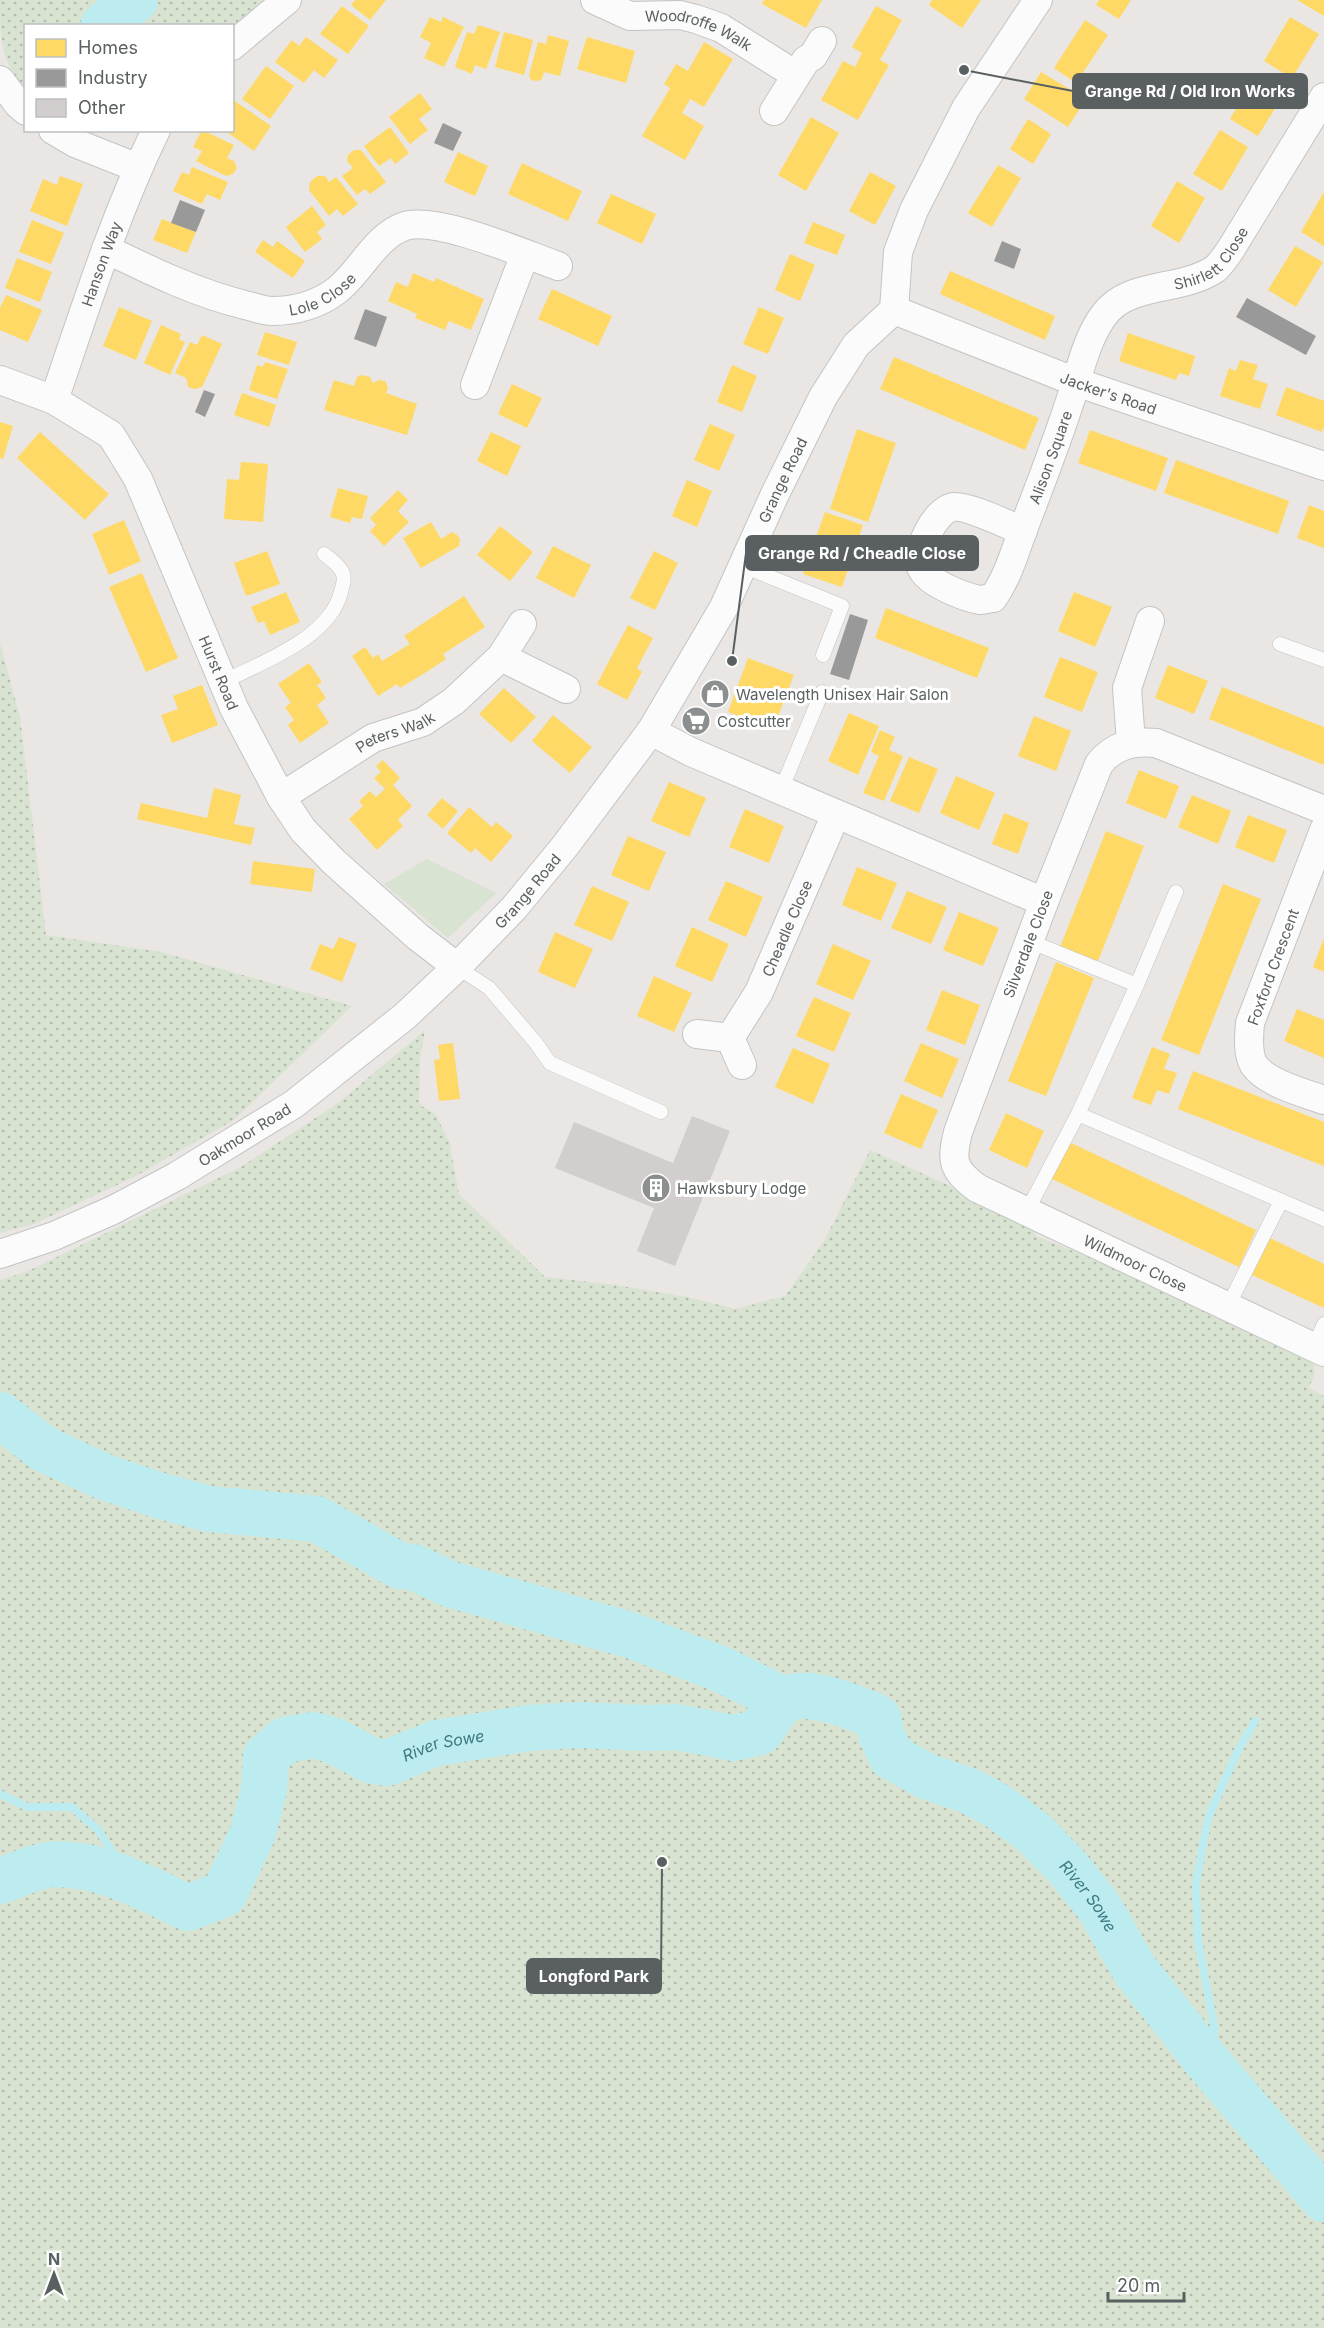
<svg xmlns="http://www.w3.org/2000/svg" width="1324" height="2328" font-family="Inter,sans-serif">
<style>
.green{fill:#d9e3d1}
.park{fill:url(#park-dots)}
.homes{fill:#ffd966}
.industry{fill:#999}
.lines{fill:none;stroke-linecap:round;stroke-linejoin:round}
.stream{stroke:#bcecef;stroke-width:8}
.river{stroke:#bcecef;stroke-width:46}
.building{fill:#d1cecd}
.lane-casing{stroke:#c3c4c4;stroke-width:15}
.street-casing{stroke:#c3c4c4;stroke-width:30}
.lane{stroke:#fcfbfb;stroke-width:14}
.street{stroke:#fcfbfb;stroke-width:28}
.labels{text-anchor:middle;dominant-baseline:central;stroke-width:6;stroke-linejoin:round;paint-order:stroke}
.street-label{font-size:15px;fill:#5a6061;stroke:#fff}
.poi-label{font-size:15px;fill:#5a6061;stroke:#fff;text-anchor:start}
.water-label{font-size:16px;font-style:italic;fill:#3c7983;stroke:#fff}
.leader{fill:none;stroke:#5a6061;stroke-width:2}
.callout-dot{fill:#5a6061;stroke:#fff;stroke-width:2}
.callout{fill:#5a6061;stroke:#5a6061;stroke-width:2}
.callout-label{font-size:16px;text-anchor:middle;font-weight:bold;fill:#fff}
</style>
<defs>
<pattern id="park-dots" width="8" height="8" patternUnits="userSpaceOnUse" patternTransform="scale(1.5)"><rect width="8" height="8" fill="#d9e3d1"/><path d="M2 2h.1M6 6h.1" fill="none" stroke="#b3bbad" stroke-width="1.8" stroke-linecap="round"/></pattern>
</defs>
<rect width="100%" height="100%" fill="#e9e6e4"/>
<path class="green" d="M427,859L496,893L448,938L384,884Z"/>
<path class="park" d="M0,0H263L233,26H26L25,88C0,61 0,36 0,0Z
M0,644L20,717L46,935L161,952L352,1006L234,1120L134,1177L34,1224L0,1233Z
M425,1030L420,1059L419,1101L423,1107L435,1114L449,1141L459,1194L545,1277L609,1284L687,1297L736,1309L785,1296L824,1241L870,1150L1035,1224L1036,1236L1088,1257L1096,1253L1309,1354C1315,1367 1318,1375 1308,1387L1324,1396V2328H0V1280L26,1272L239,1168L337,1104Z"/>
<path class="homes" d="M355,0H386L370,20L351,5Z
M764,0H822L806,28L762,4Z
M932,0H981L962,28L929,5Z
M1099,0H1131L1119,19L1096,5Z
M1297,0H1324V16Z
M342,6L369,26L348,54L320,34Z
M876,6L902,20L880,60L889,65L858,120L821,100L843,61L855,67L862,53L852,47Z
M430,17L441,22L443,17L464,27L444,67L424,58L431,43L420,37Z
M1290,17L1319,34L1292,78L1264,61Z
M1085,20L1108,35L1076,83L1054,68Z
M478,25L500,32L486,69L475,65L472,74L455,67L467,32L474,34Z
M504,32L533,40L524,75L495,67Z
M548,35L569,41L560,76L544,72L542,79L538,81L531,80L529,75L538,42L546,44Z
M306,37L338,60L324,78L314,70L304,83L275,62L292,40L299,46Z
M587,37L635,51L626,83L577,69Z
M704,42L733,59L704,107L690,99L682,113L704,126L685,160L642,136L670,88L664,84L676,64L688,71Z
M266,66L294,86L270,119L242,99Z
M1041,72L1086,99L1068,127L1024,99Z
M1256,75L1285,92L1258,136L1230,119Z
M420,93L432,109L419,119L428,130L410,144L389,117Z
M232,99L271,126L254,151L224,130H232Z
M811,117L839,133L806,191L778,175Z
M1028,119L1051,134L1033,164L1010,149Z
M390,127L409,153L395,164L391,158L379,166L364,146Z
M202,130L234,145L227,158L234,161L237,168L233,174L226,176L196,161L202,151L193,147Z
M1220,130L1248,147L1222,191L1193,174Z
M354,150H361L386,182L370,194L365,189L357,195L342,176L353,168L347,161L348,155Z
M458,152L488,166L475,196L444,182Z
M522,163L582,191L568,221L508,194Z
M998,165L1021,178L992,227L968,213Z
M192,167L228,182L220,200L207,194L202,204L173,191L182,172L189,175Z
M870,172L896,186L875,225L849,211Z
M60,176L83,184L67,226L30,211L43,179L57,185Z
M317,176H325L329,182L336,177L358,204L343,216L337,209L329,216L309,190L310,182Z
M1177,181L1205,198L1179,243L1151,226Z
M1324,192V246L1301,232Z
M611,194L656,214L642,244L597,223Z
M312,206L326,225L317,232L322,239L305,252L286,227Z
M162,219L196,232L187,253L153,240Z
M32,220L64,233L51,264L19,252Z
M813,222L845,235L837,255L804,243Z
M263,240L273,247L277,241L305,261L293,278L255,252Z
M1295,246L1323,262L1296,307L1268,290Z
M790,254L815,265L800,301L775,290Z
M17,258L52,272L40,302L5,288Z
M950,271L1055,316L1045,340L940,294Z
M413,273L434,282L436,278L484,299L471,330L449,321L445,330L415,318L417,314L388,301L396,282L408,287Z
M552,289L612,316L598,346L538,319Z
M6,295L42,310L28,342L0,330V308Z
M119,307L152,321L136,360L103,346Z
M759,307L784,318L768,354L743,344Z
M161,325L181,334L179,339L185,342L170,375L144,363Z
M265,332L297,342L289,365L257,355Z
M1128,333L1195,356L1189,376L1179,373L1176,380L1119,361Z
M202,335L222,344L202,387L195,389L188,387L186,378L175,373L190,342L197,345Z
M894,357L1039,418L1025,450L880,389Z
M1240,360L1258,365L1253,379L1268,384L1260,409L1220,396L1229,368L1236,371Z
M265,362L288,369L277,399L249,390L257,365L263,367Z
M732,365L757,376L742,412L717,402Z
M362,375L370,377L373,383L379,380L385,381L388,387L386,393L417,404L407,435L324,410L334,380L354,386L357,377Z
M512,384L542,398L527,428L498,414Z
M1286,387L1324,401V426L1322,432L1276,415Z
M242,393L276,405L269,427L234,415Z
M0,422L13,426L3,459L0,458Z
M710,424L735,435L719,471L694,460Z
M857,429L896,443L868,522L830,509Z
M1090,430L1168,458L1156,491L1078,463Z
M40,432L109,494L85,520L17,458Z
M491,432L521,446L507,476L477,461Z
M1176,460L1289,501L1278,534L1164,493Z
M241,462L268,464L263,522L224,519L227,479L239,480Z
M687,480L712,491L697,527L672,516Z
M338,488L368,496L362,519L352,517L350,523L330,517Z
M398,490L408,500L398,511L409,522L384,546L370,531L376,525L370,518Z
M1309,505L1324,511V548L1297,538Z
M825,512L863,525L842,587L803,574Z
M124,520L141,561L109,575L92,534Z
M431,522L441,539L452,532L457,535L460,539L459,546L421,568L403,538Z
M500,526L533,552L510,581L477,555Z
M553,546L591,565L574,598L536,578Z
M267,551L280,584L246,596L234,563Z
M654,551L678,563L655,610L630,598Z
M142,573L178,658L146,672L109,587Z
M286,592L300,622L270,635L264,621L258,623L251,607Z
M1074,592L1112,607L1095,647L1058,631Z
M464,596L485,627L443,654L446,659L428,671L400,688L397,684L378,696L352,656L365,647L373,658L378,654L382,661L410,644L404,636Z
M886,608L989,648L977,678L875,638Z
M628,625L653,638L637,668L642,672L627,700L597,684Z
M1060,657L1098,672L1082,712L1044,697Z
M748,658L794,675L773,729L728,712Z
M309,663L322,682L317,685L326,698L317,705L329,723L300,743L288,725L294,720L285,707L291,703L278,684Z
M1168,665L1208,681L1194,714L1155,698Z
M202,685L218,725L172,743L161,715L178,709L173,696Z
M1222,687L1324,727V765L1209,719Z
M504,688L536,717L511,743L479,714Z
M849,713L879,726L858,775L828,761Z
M553,715L592,747L570,773L532,741Z
M1034,716L1071,731L1056,771L1018,756Z
M880,730L895,737L889,750L903,756L884,801L863,793L879,756L871,752Z
M909,757L938,769L919,813L890,801Z
M383,760L400,778L393,785L412,806L398,820L403,826L377,850L349,819L363,806L359,801L370,791L376,797L385,789L374,778L381,772L376,766Z
M1139,770L1179,786L1166,819L1126,803Z
M956,776L995,793L979,830L940,813Z
M669,782L706,798L689,837L651,821Z
M214,788L241,795L234,824L255,828L251,845L137,819L141,803L207,818Z
M1192,795L1231,811L1218,844L1178,827Z
M442,798L458,811L443,829L427,815Z
M469,807L492,827L496,822L513,836L491,862L475,848L471,853L447,833Z
M745,809L784,826L769,863L729,847Z
M1004,813L1029,823L1018,854L992,844Z
M1248,815L1287,830L1274,863L1235,847Z
M1106,831L1144,846L1098,961L1060,947Z
M628,836L666,852L649,891L611,875Z
M253,861L315,869L312,892L250,884Z
M857,867L897,883L881,921L842,905Z
M726,881L763,897L746,937L708,920Z
M1223,884L1261,899L1199,1055L1161,1040Z
M592,886L629,902L612,941L574,925Z
M907,891L947,907L931,944L891,928Z
M959,912L999,928L983,966L943,950Z
M692,927L729,944L712,982L675,966Z
M555,932L593,949L575,988L538,972Z
M339,937L357,944L342,982L310,969L320,944L333,949Z
M1324,938V972L1313,967Z
M833,944L871,961L853,1000L816,984Z
M1056,962L1094,978L1046,1096L1008,1081Z
M654,976L692,993L674,1032L637,1016Z
M942,990L980,1005L965,1045L926,1030Z
M814,997L851,1013L834,1052L796,1036Z
M1297,1009L1324,1020V1058L1284,1041Z
M453,1043L460,1099L439,1101L434,1060L440,1059L438,1045Z
M921,1043L959,1059L942,1098L904,1081Z
M1152,1047L1170,1054L1164,1069L1177,1073L1169,1094L1157,1090L1151,1105L1132,1098Z
M793,1048L830,1064L813,1104L775,1087Z
M1193,1071L1324,1122V1166L1178,1109Z
M901,1094L938,1110L921,1149L884,1133Z
M1006,1113L1044,1131L1027,1168L989,1150Z
M1069,1142L1256,1230L1239,1267L1052,1179Z
M1270,1238L1324,1264V1308L1252,1275Z"/>
<path class="industry" d="M443,123L462,132L453,151L434,143Z
M180,200L205,210L196,232L171,223Z
M1002,241L1021,249L1014,269L994,261Z
M1247,298L1316,336L1306,355L1236,317Z
M365,309L387,317L376,347L354,339Z
M204,390L215,394L205,417L195,412Z
M850,614L868,620L849,680L830,674Z"/>
<g class="lines">
<path class="stream" d="M0,1794L27,1807H72L98,1830L119,1862L139,1885
M1206,2060L1215,2031L1198,1941L1196,1883L1208,1818L1237,1752L1255,1721"/>
<g class="river">
<path d="M103,26L135,0"/>
<path d="M0,1415L44,1449L107,1478L161,1496L209,1509L317,1519L400,1566L414,1567L449,1584L630,1635L723,1670L784,1700"/>
<path id="s1" d="M0,1881C15,1876 32,1867 48,1865C93,1859 148,1889 188,1908L224,1894L253,1833L264,1789L266,1757L285,1740L313,1735L335,1741L370,1760L387,1763L436,1743L529,1728L579,1725L645,1728L677,1727L733,1738L760,1732C767,1722 776,1705 787,1699C807,1688 858,1708 878,1718L882,1736L892,1757L928,1777L967,1790L999,1807L1034,1833L1068,1868L1099,1907L1135,1970L1206,2060L1324,2199"/>
</g>
</g>
<path class="building" d="M692,1116L730,1131L675,1266L637,1251L654,1208L555,1168L574,1122L673,1163Z"/>
<g class="lines">
<g class="lane-casing">
<path id="lane" d="M743,566L842,606L823,655
M1280,644L1324,660
M223,682C262,662 330,638 341,592C343,584 346,577 341,570C337,563 329,558 324,554
M781,790L822,692
M1029,941L1137,985L1176,892
M457,967L489,988L536,1043L550,1063L661,1112
M1137,985L1078,1114L1324,1219
M1027,1211L1078,1114
M1228,1306L1281,1201
M1314,1347L1324,1324"/>
</g>
<g class="street-casing">
<g id="street">
<path id="s2" d="M595,0L630,16L680,15L696,19L721,28L796,75"/>
<path d="M232,46L287,0"/>
<path d="M0,80L18,104L26,111"/>
<path d="M774,111L806,60L813,56L822,41"/>
<path d="M53,130L75,143L138,168"/>
<path id="s3" d="M106,249C151,271 196,293 245,305C254,307 263,311 272,311C295,311 317,305 336,291C360,273 375,236 405,226C437,216 524,254 558,266"/>
<path id="s4" d="M894,310L1076,382L1324,466"/>
<path id="s5" d="M0,380L54,400L111,435L138,479L234,708L281,797L303,830L334,862L418,937L457,967"/>
<path d="M475,385L525,254"/>
<path id="s6" d="M54,400C85,309 114,217 156,130"/>
<path id="s7" d="M1023,531C1008,525 967,505 953,507C935,510 915,551 921,567C927,583 964,597 980,600C984,600 989,598 993,598C1008,577 1015,551 1024,527C1041,483 1058,439 1072,395C1081,367 1087,338 1104,315C1129,281 1181,292 1215,269C1220,265 1225,257 1229,252L1324,97"/>
<path d="M501,657L566,689"/>
<path d="M651,731L691,752L1044,902"/>
<path d="M1131,743L1127,688L1150,621"/>
<path id="s8" d="M281,797L373,738L423,722L454,701L501,657L522,624"/>
<path id="s9" d="M1324,810L1156,743C1133,741 1114,745 1099,764L1044,902L958,1132C951,1161 952,1169 977,1188L1324,1352"/>
<path d="M1324,830L1250,1023C1249,1035 1247,1054 1254,1065C1266,1083 1304,1093 1324,1100"/>
<path d="M697,1034L730,1038L742,1065"/>
<path id="s10" d="M730,1038L759,992L836,814"/>
<path id="s11" d="M0,1254L54,1236L113,1210L177,1176L294,1104L405,1016L457,967L514,908L565,846L651,731L724,607L775,494L823,397L856,345L894,310L898,252L914,210L966,108L1038,0"/>
</g>
</g>
<use href="#lane" class="lane"/>
<use href="#street" class="street"/>
</g>
<defs>
<g id="shop-disc" transform="scale(1.5)"><circle r="9.5" fill="#8c8f8f" stroke="#fff"/><path d="M-5-2.5h2.3a2.7 3.5 0 0 1 5.4 0H5L5.5 6h-11ZM-1.5-2.5h3a1.5 2.3 0 0 0-3 0Z" fill="#fff"/></g>
<g id="supermarket-disc" transform="scale(1.5)"><circle r="9.5" fill="#8c8f8f" stroke="#fff"/><path d="M-6-5.5h2.5l.6 2H6L4.5 2H-2.5L-4.4-4H-6ZM-1.5 3.2a1.3 1.3 0 1 0 .1 0ZM3 3.2a1.3 1.3 0 1 0 .1 0Z" fill="#fff"/></g>
<g id="building-disc" transform="scale(1.5)"><circle r="9.5" fill="#8c8f8f" stroke="#fff"/><path d="M-4-6H4V6H1V3H-1V6H-4ZM-2.5-4.3h1.7v1.8h-1.7ZM.8-4.3h1.7v1.8H.8ZM-2.5-1h1.7V.8h-1.7ZM.8-1h1.7V.8H.8Z" fill="#fff"/></g>
</defs>
<g fill-rule="evenodd">
<use href="#shop-disc" x="715" y="694"/>
<use href="#supermarket-disc" x="696" y="721"/>
<use href="#building-disc" x="656" y="1188"/>
</g>
<g class="labels">
<g class="street-label">
<text stroke="none"><textPath href="#s2" startOffset="110">Woodroffe Walk</textPath></text>
<text stroke="none"><textPath href="#s7" startOffset="660">Shirlett Close</textPath></text>
<text stroke="none"><textPath href="#s6" startOffset="144">Hanson Way</textPath></text>
<text stroke="none"><textPath href="#s3" startOffset="232">Lole Close</textPath></text>
<text stroke="none"><textPath href="#s4" startOffset="230">Jacker's Road</textPath></text>
<text stroke="none"><textPath href="#s7" startOffset="382">Alison Square</textPath></text>
<text stroke="none"><textPath href="#s11" startOffset="1134">Grange Road</textPath></text>
<text stroke="none"><textPath href="#s5" startOffset="386">Hurst Road</textPath></text>
<text stroke="none"><textPath href="#s8" startOffset="132">Peters Walk</textPath></text>
<text stroke="none"><textPath href="#s11" startOffset="648">Grange Road</textPath></text>
<text stroke="none"><textPath href="#s10" startOffset="124">Cheadle Close</textPath></text>
<text transform="translate(1028 944) rotate(-69)">Silverdale Close</text>
<text transform="translate(1273 967) rotate(-70)">Foxford Crescent</text>
<text stroke="none"><textPath href="#s11" startOffset="273">Oakmoor Road</textPath></text>
<text stroke="none"><textPath href="#s9" startOffset="879">Wildmoor Close</textPath></text>
</g>
<g class="poi-label">
<text x="736" y="694">Wavelength Unisex Hair Salon</text>
<text x="717" y="721">Costcutter</text>
<text x="677" y="1188">Hawksbury Lodge</text>
</g>
<g class="water-label">
<text stroke="none"><textPath href="#s1" startOffset="576">River Sowe</textPath></text>
<text stroke="none"><textPath href="#s1" startOffset="1322">River Sowe</textPath></text>
</g>
</g>
<path class="leader" d="M964 70L1073 91M732 661L746 553M662 1862L661 1976"/>
<g class="callout-dot">
<circle cx="964" cy="70" r="6"/>
<circle cx="732" cy="661" r="6"/>
<circle cx="662" cy="1862" r="6"/>
</g>
<g class="callout">
<rect x="1073" y="74" width="234" height="34" rx="6"/>
<rect x="746" y="536" width="232" height="34" rx="6"/>
<rect x="527" y="1959" width="134" height="34" rx="6"/>
</g>
<g class="callout-label">
<text x="1190" y="97">Grange Rd / Old Iron Works</text>
<text x="862" y="559">Grange Rd / Cheadle Close</text>
<text x="594" y="1982">Longford Park</text>
</g>
<rect x="24" y="24" width="210" height="108" fill="#ffffff" stroke="#bdbfc0" stroke-width="1.5"/>
<rect x="36" y="39" width="30" height="18" fill="#ffd966" stroke="#bdbfc0" stroke-width="1.5"/>
<text x="78" y="54" font-size="18" fill="#5a6061">Homes</text>
<rect x="36" y="69" width="30" height="18" fill="#999999" stroke="#bdbfc0" stroke-width="1.5"/>
<text x="78" y="84" font-size="18" fill="#5a6061">Industry</text>
<rect x="36" y="99" width="30" height="18" fill="#d1cecd" stroke="#bdbfc0" stroke-width="1.5"/>
<text x="78" y="114" font-size="18" fill="#5a6061">Other</text>
<g transform="translate(54 2274)" stroke="#ffffff" stroke-width="4.5" paint-order="stroke">
<path d="M0-4.5L10 22L0 15L-10 22Z" fill="#5a6061"/>
<text y="-9" font-size="16" font-weight="bold" text-anchor="middle" fill="#5a6061">N</text>
</g>
<path d="M1108 2292v9h76v-9" fill="none" stroke="#5a6061" stroke-width="3"/>
<text x="1117" y="2292" font-size="18" fill="#5a6061" stroke="#ffffff" stroke-width="4.5" paint-order="stroke">20 m</text>
</svg>
